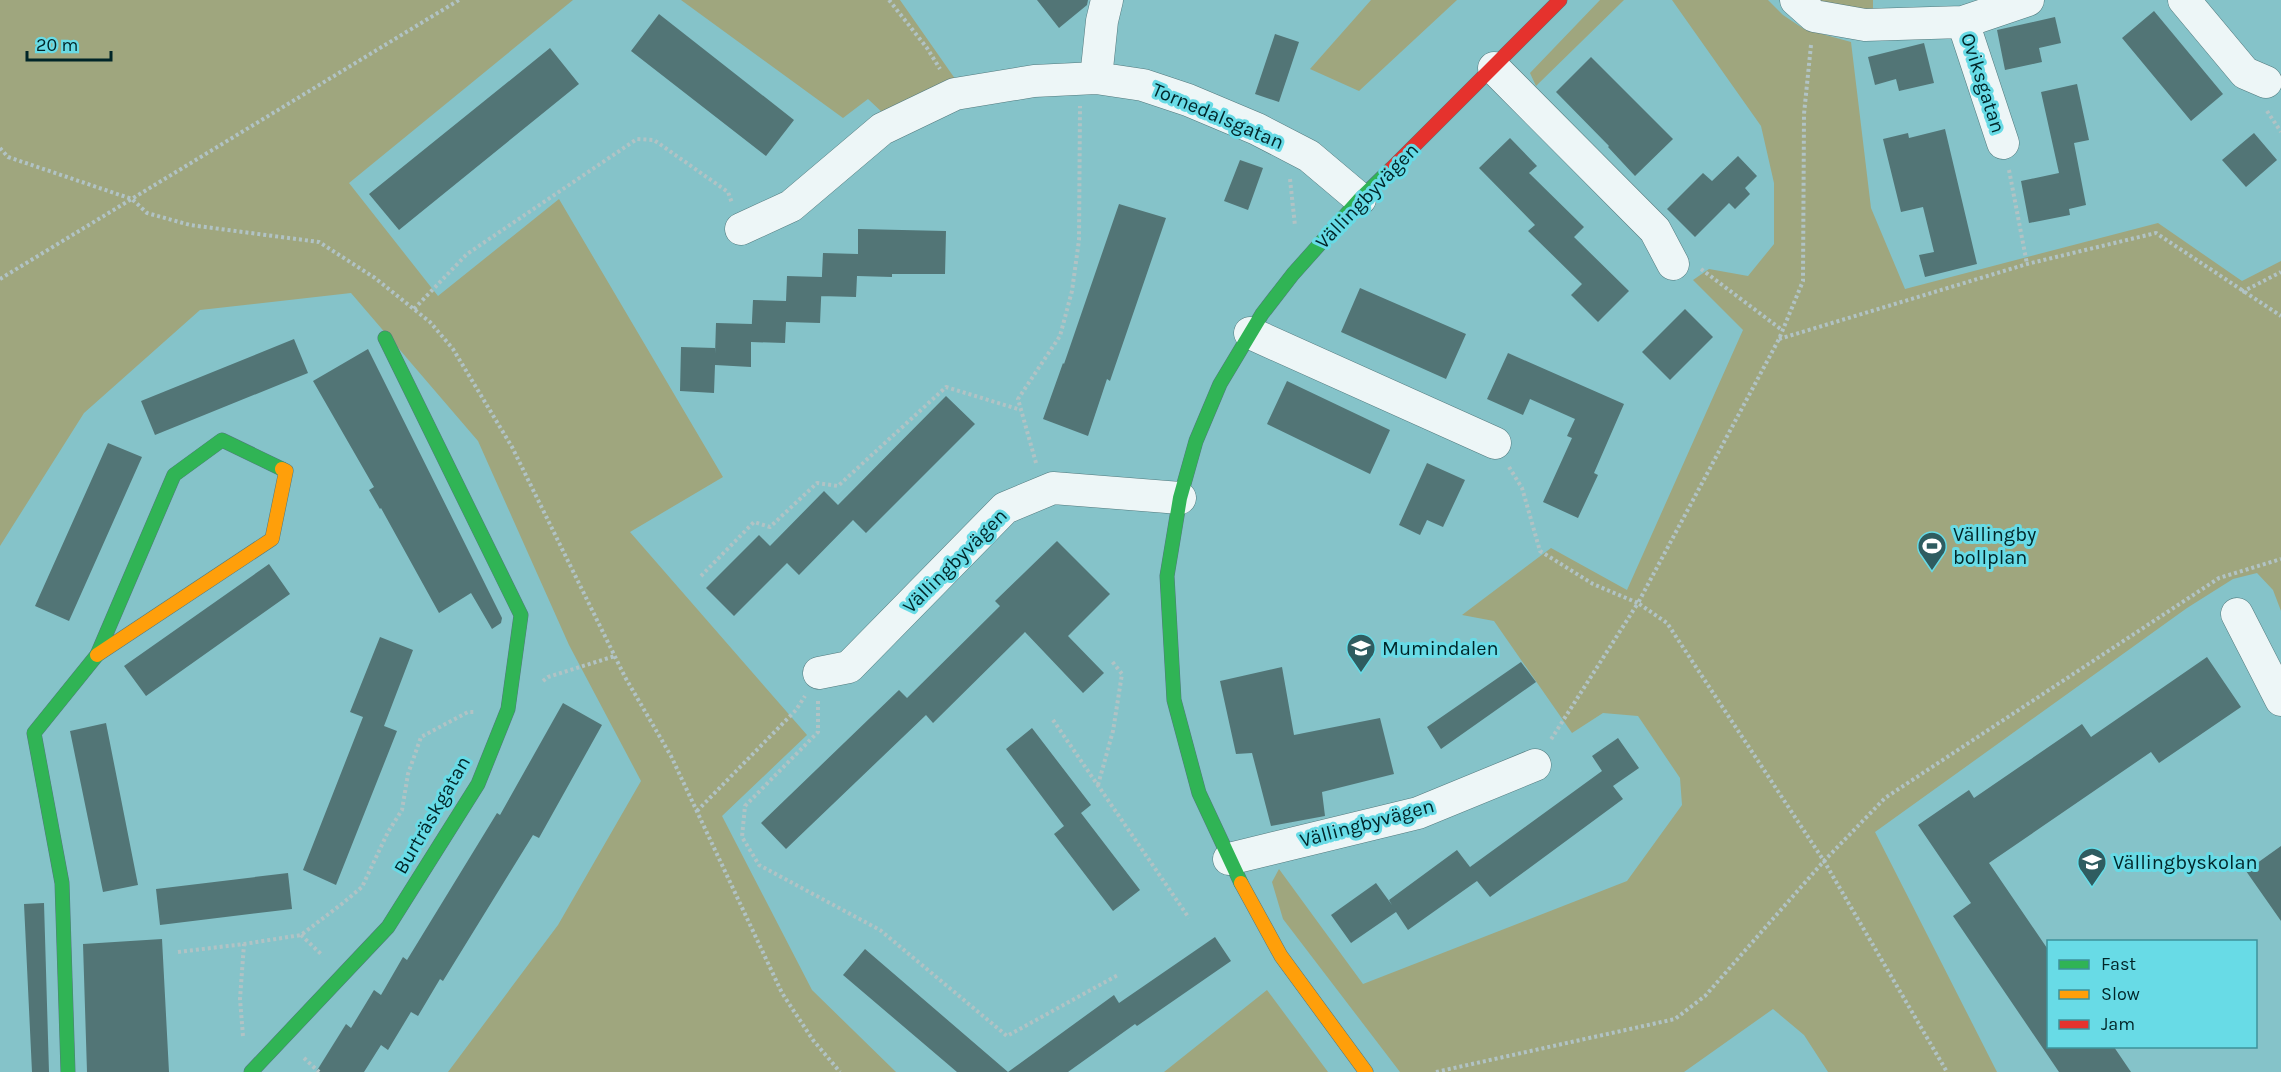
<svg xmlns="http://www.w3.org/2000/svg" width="2281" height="1072" font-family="Karla,sans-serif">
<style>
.green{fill:#9fa67e}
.building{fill:#527576}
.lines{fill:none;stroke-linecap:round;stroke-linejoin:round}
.street-casing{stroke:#51797d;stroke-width:33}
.fast-casing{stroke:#51797d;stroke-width:15}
.slow-casing{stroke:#51797d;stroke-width:15}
.jam-casing{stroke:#51797d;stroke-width:15}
.path{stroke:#b1c3c5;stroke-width:4;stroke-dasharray:3 3;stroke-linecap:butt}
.street{stroke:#edf6f7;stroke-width:32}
.fast{stroke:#30b455;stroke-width:14}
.slow{stroke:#ff9f0a;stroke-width:14}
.jam{stroke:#e5322d;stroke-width:14}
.labels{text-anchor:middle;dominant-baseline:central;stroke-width:6;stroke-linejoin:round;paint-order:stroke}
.street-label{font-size:20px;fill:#002528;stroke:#68dbe6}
.poi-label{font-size:20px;fill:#002528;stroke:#68dbe6;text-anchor:start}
</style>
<rect width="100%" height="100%" fill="#85c3c9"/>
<path class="green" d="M0,0H573L349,183L438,296L559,199L723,477L630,532L807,735L722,816L812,990L896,1072H448L558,925L641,781L569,645L478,441L351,293L200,310L84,413L0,546Z
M681,0H900L958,83C932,90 906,97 884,114L868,99L843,118Z
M1371,0H1457L1359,91L1310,69Z
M1600,0H1624L1536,86L1530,73Z
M1672,0H1768L1783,15L1804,29L1851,42L1871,208L1905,289L2158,223L2242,281L2281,261V611L2273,590L2257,573L2233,579L2187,608L1875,832L1997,1072H1828L1804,1035L1773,1009L1684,1072H1400L1283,919L1272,882L1279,869L1363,984L1627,881L1682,805L1680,778L1638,716L1603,713L1572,733L1494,621L1462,615L1551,548L1627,590L1743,330L1693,280L1709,269L1748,276L1774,244V183L1761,126Z
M1819,0H1873V14L1829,6Z
M1267,990L1328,1072H1164Z"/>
<path class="building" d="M1037,0H1088L1087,5L1059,28Z
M2154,11L2223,94L2191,121L2122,38Z
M659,14L794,120L766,156L631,51Z
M2055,17L2061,43L2039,48L2042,62L2005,70L1997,30Z
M1275,34L1299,42L1279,102L1255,94Z
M1924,43L1934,83L1899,91L1896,79L1875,85L1868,57Z
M550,48L579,84L399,230L369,194Z
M1591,57L1673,139L1635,176L1608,147L1609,146L1556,92Z
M2077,84L2089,140L2074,143L2086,205L2069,209L2070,215L2029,223L2021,181L2059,173L2041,92Z
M1945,129L1977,264L1925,277L1919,255L1934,252L1923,207L1901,212L1883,139L1908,133L1909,138Z
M2254,133L2277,160L2246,187L2222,160Z
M1510,138L1537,166L1529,173L1584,227L1574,237L1629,291L1598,322L1571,295L1582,284L1528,231L1535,225L1479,168Z
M1738,156L1757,176L1745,188L1750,194L1735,209L1729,203L1695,237L1667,209L1703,173L1712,181Z
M1240,160L1263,168L1248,210L1224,201Z
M1119,204L1166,218L1110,381L1107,379L1088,436L1043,419L1063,363L1064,364Z
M858,229L946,231L945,274H892V277L857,276L856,297L821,296L823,253L858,254Z
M787,276L822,277L820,323L786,322L785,343L751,342V367L715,365L714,393L680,391L681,347L715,348V354L716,323L752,324L751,341L753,300L786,301Z
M1360,288L1466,334L1446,379L1341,332Z
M1685,309L1713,337L1670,380L1642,352Z
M294,339L308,373L155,435L141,401Z
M368,349L502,618L501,623L492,629L471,593L439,613L381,508L380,509L369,490L374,487L313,381Z
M1508,353L1624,404L1594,473L1598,475L1578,518L1543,502L1572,438L1567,436L1575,419L1530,399L1523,415L1487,399Z
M1287,381L1390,430L1370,474L1267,424Z
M946,396L975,424L866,533L853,520L799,575L787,563L734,616L706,588L759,535L770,546L824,491L838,505Z
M108,443L142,457L69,621L35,606Z
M1427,463L1465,480L1443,527L1427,520L1420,535L1399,525Z
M1057,541L1110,594L1068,636L1104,673L1083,693L1025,632L933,723L926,715L786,849L761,823L899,690L907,698L1000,606L995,601Z
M269,564L290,594L146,696L124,666Z
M380,637L413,650L384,726L397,731L336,885L303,870L363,717L350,712Z
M2207,657L2241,707L2159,763L2151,752L1989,863L2049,951V1047H2114L2131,1072H2059L1953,916L1971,903L1918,825L1969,790L1974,798L2082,724L2091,737Z
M1521,662L1536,682L1441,749L1427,727Z
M1282,667L1294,735L1380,718L1394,774L1322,792L1325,816L1271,826L1252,753L1236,754L1220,681Z
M563,703L602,725L539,838L533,835L443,981L440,979L418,1016L411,1012L388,1050L381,1045L364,1072H316L346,1024L351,1028L374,990L381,995L403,957L407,960L497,813L500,815Z
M106,723L138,885L103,892L70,731Z
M1032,728L1091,805L1081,813L1140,890L1113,911L1054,834L1064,826L1006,749Z
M1618,738L1639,768L1613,786L1623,799L1490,897L1477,881L1408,930L1396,912L1351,943L1331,915L1376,883L1392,905L1389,900L1457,850L1470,867L1602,771L1592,756Z
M2281,846V921L2246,871Z
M288,873L292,909L160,925L156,889Z
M44,903L49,1072H32L24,904Z
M1215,937L1231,961L1137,1026L1135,1024L1068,1072H957L843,975L865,949L1008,1072L1114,995L1119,1003Z
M162,939L169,1072H87L83,944Z"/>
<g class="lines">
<g class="street-casing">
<path id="street" d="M1796,0L1814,16L1865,25L1963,22L2028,0
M2184,0L2245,73L2266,82
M1963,22L2003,143
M1494,68L1655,230L1673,264
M1096,78L1102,21L1107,0
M741,229L791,206L882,129L955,94L1034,81L1096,78L1143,85L1188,100L1257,129L1309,156L1360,199
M1250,333L1495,443
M2237,614L2281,700
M819,673L849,667L1005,508L1053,488L1180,498
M1229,859L1418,813L1535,765"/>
</g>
<g class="fast-casing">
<path id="fast" d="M1241,883L1199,793L1174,700L1167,576L1180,498L1196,441L1220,384L1262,314L1293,274L1360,199L1391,169
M68,1072L62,883L34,733L97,655L174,475L222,440L282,469
M251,1072L388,927L478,784L508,709L521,615L385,338"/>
</g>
<g class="slow-casing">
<path id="slow" d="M97,655L272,539L286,471L282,469
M1241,883L1281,956L1366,1072"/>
</g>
<g class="jam-casing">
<path id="jam" d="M1391,169L1560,0"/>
</g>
<path class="path" d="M889,0L927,48L940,69
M1811,45L1804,114L1803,281L1779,339L1638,603L1667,623L1824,861L1947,1072
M2267,111L2281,132
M0,148L8,157L132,199L147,213L190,225L319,242L375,278L430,322L453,349L512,447L625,677L671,756L782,993L813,1040L840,1072
M2009,170L2027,264
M1290,179L1295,226
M1701,269L1782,330
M0,279L459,0
M2242,292L2281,272
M414,309L467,254L637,139L654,140L728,192L732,203
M1779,339L2027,264L2156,233L2281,316
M1036,463L1018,399L1060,336L1072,291L1079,240L1080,106
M1509,467L1522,488L1540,551L1593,584L1638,603L1550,741
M701,576L754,522L770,527L817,483L838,486L946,387L1021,410
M543,681L548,677L615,656
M818,701V732L745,806L742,837L759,865L880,930L1007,1036L1118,975
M1053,720L1189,918
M1098,785L1113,731L1122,674L1111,660
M697,811L796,710L805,696
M301,935L321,954
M178,952L244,944L301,935L343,903L362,887L388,832L402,810L408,774L421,737L468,712H476
M243,1036L240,999L244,944
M304,1058L319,1072
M1436,1072L1675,1019L1705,996L1824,861L1885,798L2219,578L2281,559"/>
<use href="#street" class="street"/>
<use href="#fast" class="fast"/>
<use href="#slow" class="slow"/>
<use href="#jam" class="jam"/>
</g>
<defs>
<g id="stadium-pin" transform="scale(1.5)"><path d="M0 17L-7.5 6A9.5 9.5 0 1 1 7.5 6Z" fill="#2f5c60" stroke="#68dbe6"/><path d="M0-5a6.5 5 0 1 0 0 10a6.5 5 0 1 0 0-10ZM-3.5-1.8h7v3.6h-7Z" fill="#fff"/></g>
<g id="school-pin" transform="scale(1.5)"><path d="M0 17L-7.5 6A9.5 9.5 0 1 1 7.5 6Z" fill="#2f5c60" stroke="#68dbe6"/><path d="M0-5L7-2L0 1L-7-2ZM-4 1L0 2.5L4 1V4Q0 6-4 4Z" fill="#fff"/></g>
</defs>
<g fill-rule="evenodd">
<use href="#stadium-pin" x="1932" y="546"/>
<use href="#school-pin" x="1361" y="648"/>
<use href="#school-pin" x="2092" y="862"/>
</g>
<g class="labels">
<g class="street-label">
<text transform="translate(1983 83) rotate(72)">Oviksgatan</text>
<text transform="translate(1218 116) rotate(23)">Tornedalsgatan</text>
<text transform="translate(1367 196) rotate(-46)">Vällingbyvägen</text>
<text transform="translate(955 561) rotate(-45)">Vällingbyvägen</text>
<text transform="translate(432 815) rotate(-60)">Burträskgatan</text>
<text transform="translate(1367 823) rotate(-15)">Vällingbyvägen</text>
</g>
<g class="poi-label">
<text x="1953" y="534">Vällingby<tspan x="1953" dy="23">bollplan</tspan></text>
<text x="1382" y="648">Mumindalen</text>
<text x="2113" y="862">Vällingbyskolan</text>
</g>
</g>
<rect x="2047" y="940" width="210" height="108" fill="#68dbe6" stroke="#3e929a" stroke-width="1.5"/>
<rect x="2059" y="960" width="30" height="9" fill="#30b455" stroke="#3e929a" stroke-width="1.5"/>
<text x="2101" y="970" font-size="18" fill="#002528">Fast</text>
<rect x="2059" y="990" width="30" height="9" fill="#ff9f0a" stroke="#3e929a" stroke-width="1.5"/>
<text x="2101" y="1000" font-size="18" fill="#002528">Slow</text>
<rect x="2059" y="1020" width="30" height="9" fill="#e5322d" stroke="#3e929a" stroke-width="1.5"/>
<text x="2101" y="1030" font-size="18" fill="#002528">Jam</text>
<path d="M27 51v9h84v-9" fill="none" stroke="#002528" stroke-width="3"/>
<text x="36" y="51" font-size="18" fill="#002528" stroke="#68dbe6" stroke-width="4.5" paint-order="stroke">20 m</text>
</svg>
